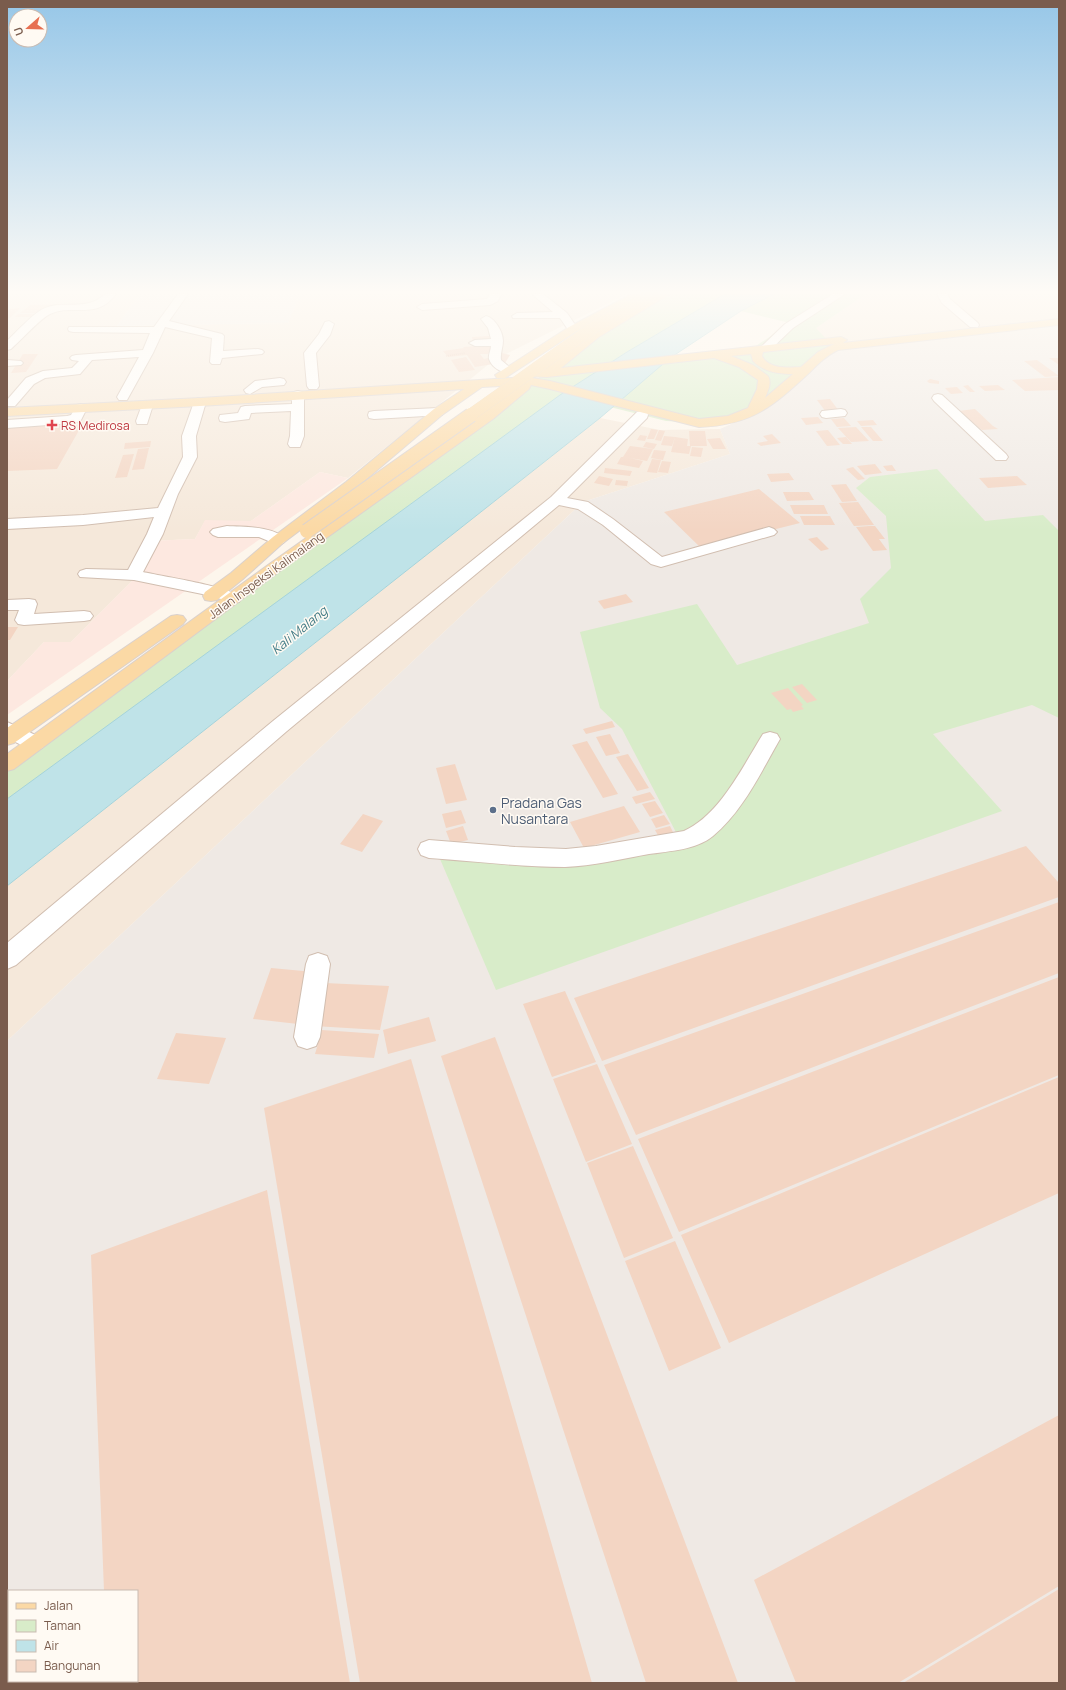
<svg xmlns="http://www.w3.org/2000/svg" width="1066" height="1690" font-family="Manrope,sans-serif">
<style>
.residential{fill:#f5e8da}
.commercial{fill:#fde8e0}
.industrial{fill:#efe9e4;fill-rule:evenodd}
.green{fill:#d8ecc9}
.water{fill:#bfe3e8;stroke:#a5d3da}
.building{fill:#f3d5c3}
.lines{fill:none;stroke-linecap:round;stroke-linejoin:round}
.minor-casing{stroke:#d1beb0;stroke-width:2}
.major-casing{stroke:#dad1cd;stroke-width:2}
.path{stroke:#d9b8a5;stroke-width:1.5;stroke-dasharray:0.5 1.5;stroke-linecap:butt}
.minor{fill:#fff;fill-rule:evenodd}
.major{fill:#fbd9a5;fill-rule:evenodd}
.major-bridge-far1-casing{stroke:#dad1cd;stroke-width:12;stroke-linecap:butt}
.major-bridge-casing{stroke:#dad1cd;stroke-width:16;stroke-linecap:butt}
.major-bridge-far1{stroke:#fbd9a5;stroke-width:12}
.major-bridge{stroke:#fbd9a5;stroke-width:14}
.health-dot{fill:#e0444e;stroke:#fffaf3;stroke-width:1.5}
.service-dot{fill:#5c6f8a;stroke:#fffaf3;stroke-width:1.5}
.labels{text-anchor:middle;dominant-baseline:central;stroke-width:3;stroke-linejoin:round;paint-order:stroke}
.far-health-label{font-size:12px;fill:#be3a42;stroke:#fffaf3;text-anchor:start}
.far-street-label{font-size:12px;fill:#7a5c4d;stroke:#fffaf3}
.far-water-label{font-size:13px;font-style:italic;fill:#437c86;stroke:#fffaf3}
.service-label{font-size:14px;fill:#4e5e75;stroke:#fffaf3;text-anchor:start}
</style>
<rect width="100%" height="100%" fill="#fdf6ec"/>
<path class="residential" d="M7,294H140L117,326L288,323L300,294H627L494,360L348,478L320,472L251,521H205L195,539L149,541L139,574L71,642H44L7,681Z
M866,294H1059V326L856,346L824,356L816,328Z
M600,418L660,430L720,429L730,454L583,502L7,1041V886Z"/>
<path class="commercial" d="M320,472L348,478L7,715V681L44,642H71L139,574L149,541L195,539L205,520L251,521Z"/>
<path class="industrial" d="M140,294H300L288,323L117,326Z
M1059,326V1683H7V1041L583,502L730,454L720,429L761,411L824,356L856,346ZM9,1591H137V1681H9Z"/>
<path class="green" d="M665,294H725L606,365L750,350L790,323L741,311L774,294H866L816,328L828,341L827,350L763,405L707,423L666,421L562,395L7,800V764L531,382L547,373L595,335Z
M937,469L985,521L1043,515L1059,531V718L1032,705L933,734L1002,811L496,990L437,852L561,855L679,838L622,729L600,708L580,632L697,604L737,665L869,623L860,599L891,568L886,516L856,488L870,477Z"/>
<path class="water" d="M725,294H774L741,311L670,358L600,418L7,886V799L560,395L627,352Z"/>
<path class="building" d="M71,304L68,308L42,313H20L30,305Z
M20,308L10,318H7V311L9,309Z
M18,314H41L38,317H15Z
M489,336L490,342L473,343L472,337Z
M492,345L491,350L488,354H480L484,359L488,358L493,364L475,367L467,355L448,357L443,351L464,348L463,347Z
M502,353L510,355L505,363L497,362Z
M23,354H38L26,372L11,373Z
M466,357L475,370L459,372L451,360Z
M1049,358H1059V365Z
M1037,360L1059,376L1045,377L1024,361Z
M1059,377V390L1025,391L1012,380Z
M930,379L939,381V384L929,383L927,381Z
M968,385L975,392H970L963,386Z
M998,385L1005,390L985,391L979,386Z
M957,387L963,393L951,394L945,388Z
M830,399L839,411L826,412L817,400Z
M975,409L993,426L998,429L982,430L958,411Z
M818,417L823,423L806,425L801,418Z
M844,418L851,426L837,427L831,419Z
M873,420L877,425L861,426L857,421Z
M82,425L57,469L7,471V427Z
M856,427L869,441L851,442L838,428Z
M861,427H871L883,441H873Z
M651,429L658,430L654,439H647Z
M659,430L665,431L661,441L655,440Z
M828,430L840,445L827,446L816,431Z
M689,431H705L707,446H690Z
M772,434L781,443L761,446L757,443L768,441L763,436Z
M640,435L647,436L645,441L637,440Z
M664,436L675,437L672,446L661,445Z
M675,437L688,439L687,446H691L689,454L671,452Z
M846,437L852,444H843L837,438Z
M720,438L726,449H713L707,439Z
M151,441L150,447L124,449L125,443Z
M646,442L657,444L654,449L643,447Z
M630,446L653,449L647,461L630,458L643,461L639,468L617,464L621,457H623Z
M692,447L703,448L701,457L690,456Z
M149,448L144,469L132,470L138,449Z
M654,450L666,451L663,460L651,458Z
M134,454L127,477L115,478L123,455Z
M652,459L661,460L657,473L647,472Z
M662,461L671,462L668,473L658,472Z
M875,464L882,473L865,475L857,466Z
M892,465L896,471H887L883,466Z
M853,467L865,479L858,480L846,469Z
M605,468L632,471L630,476L604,473Z
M789,473L794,480L771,482L767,474Z
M599,476L613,479L609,486L594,483Z
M1017,476L1027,485L988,488L979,478Z
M616,480L628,481L627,486L615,485Z
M846,484L857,501L842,502L831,485Z
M759,489L800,523L701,548L664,512Z
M783,492H809L814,500L787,501Z
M858,502L874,525L854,526L839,503Z
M790,505H824L828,514H794Z
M800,516H830L835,525H804Z
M870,526H875L885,539H879L887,550L873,551L856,527Z
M817,537L829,549L821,551L808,539Z
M626,594L633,602L604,609L598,601Z
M7,627H18L10,640H7Z
M802,684L817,700L807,703L792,687Z
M788,688L803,705L801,706L804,709L793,712L791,709L787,710L771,693Z
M612,721L615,727L586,734L583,729Z
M610,734L620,753L606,756L596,737Z
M587,741L618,794L603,798L572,745Z
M628,754L649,788L637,791L616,757Z
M455,764L467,800L446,804L436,768Z
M650,792L655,799L636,804L632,797Z
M655,801L663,813L650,817L642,804Z
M624,806L640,832L584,848L570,822Z
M461,810L466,823L446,828L442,814Z
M363,814L383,821L362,852L340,844Z
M664,815L670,824L656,828L651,819Z
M463,826L468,840L451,844L446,831Z
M670,826L675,836L660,839L655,830Z
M1026,846L1059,883V897L602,1061L574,998Z
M1059,902V973L636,1135L604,1065Z
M271,968L314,972L298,1024L253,1019Z
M1059,977V1075L679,1232L638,1139Z
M325,983L389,986L380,1030L314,1026Z
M565,991L596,1062L552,1077L523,1004Z
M429,1017L436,1041L388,1054L383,1030Z
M322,1030L379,1034L374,1058L315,1054Z
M176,1033L226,1038L209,1084L157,1079Z
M495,1037L738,1683H646L441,1056Z
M411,1059L592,1683H360L264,1108Z
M597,1064L632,1144L586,1162L553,1079Z
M1059,1077V1193L729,1343L681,1235Z
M633,1146L673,1238L624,1258L587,1163Z
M267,1190L350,1683H108L107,1681H137V1591H104L91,1255Z
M675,1241L721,1348L669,1371L625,1261Z
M1059,1415V1586L898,1683H796L754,1580Z
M1059,1589V1683H903Z"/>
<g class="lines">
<g class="minor-casing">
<path id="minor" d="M105,294H116C96,321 72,303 50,314C41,318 20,341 11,349L7,350V341C16,332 31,316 41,310C62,298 86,313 105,294Z
M178,294H188L169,321L222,334L224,336L223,351L258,349L262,350L264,352L262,354L222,358L220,364H212L210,362L212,338L165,327L153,353L127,400H119L117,397L139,357L92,360L80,374L45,378L34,384L15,406H7V400L26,378L43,371L72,368L79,361L72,360L70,358L72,356L76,355L143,350L150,333L73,332L69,331L68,329L69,327H154Z
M490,294H501L498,301L490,305L422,310L417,307L422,304L487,299Z
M532,294H543L567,313L578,329L577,331H569L560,318H513L512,316L517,313L553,312Z
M833,294H845L793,328L770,350H762L760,348L762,346L785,324Z
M937,294H947L950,299L978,323L979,325L978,327H970L942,303Z
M486,316C495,318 503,332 503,341C503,347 500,354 501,360L513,370L511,372C503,374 492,368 489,359C488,355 491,350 491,346H475L469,343L475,340L491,339L488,328L481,319Z
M329,321L334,324L330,335L316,353L319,386L317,389H309L307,386L304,353L319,334L325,322Z
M7,360L21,361L23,363L21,365L7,366Z
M280,378L284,379L286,382L284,385L262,387L250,394L246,393L244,390L255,381Z
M298,391L302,392L304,395V436L300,447H290L288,444L290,436L291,411L251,413L249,419L225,422L220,421L219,418L220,415L238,413L241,407L245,406L292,404V395L294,392Z
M938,394L942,395L1006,454L1008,457L1006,460H996L934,401L932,398L934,395Z
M200,398L204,399L206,402L196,436L197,457L178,494L163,534L143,572C160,576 234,587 241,598L239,602L233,603L212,596L134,580L80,577L78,574L80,571L86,569L128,570L147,534L154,517L83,525L7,529V519L83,515L158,508L183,457L182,436L194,402L196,399Z
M147,401L151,402L153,405L147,424H137L136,421L143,402Z
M81,404L85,405L87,408L81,420L75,423L7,428V420L67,416L71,415L77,405Z
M438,408L442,409L444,412L442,415L374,419L369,418L368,415L369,412L374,411Z
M841,409L845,410L847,413L845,416L826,418L822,417L820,414L822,411Z
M642,411L647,412L648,415L647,418L567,498L588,502L613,519L662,557L769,527L774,529L777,532L774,535L661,567L651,564L603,525L578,509L559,505L287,731L16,965L7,969V943L273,721L551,497L637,412Z
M227,526C243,527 276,526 286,540L283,543L278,545L259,537H218L213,535L210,532L213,529Z
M29,599L35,600L37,604L34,614L84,611L90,612L93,616L90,620L84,621L24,625L18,624L15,620L19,610H7V600Z
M7,722L42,738L45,743L42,748C29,752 18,743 7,737Z
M770,732L777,734L780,739C761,772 743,811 713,836C696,850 670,851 649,854C621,859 593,866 565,867C520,867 474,861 429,858L421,855L418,849L421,843L429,840L515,847L566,849L596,846L684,831C720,815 743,766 763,734Z
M318,953L327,956L330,964L320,1037L316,1046L307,1049L298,1046L294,1037L306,964L309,956Z"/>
</g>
<g class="major-casing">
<path id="major" d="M632,294H645L577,331L505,378H497L495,375L569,327Z
M657,294H670L599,337L561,368L841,337L847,340L843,343L1059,319V325L838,350C827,355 818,364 809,373C772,407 752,425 699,427L550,389L531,385L529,389L493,419L280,571L14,769L7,771V754L268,565L483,413L519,385L482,387L442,415L356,488L283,543L243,579L217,600L211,601L205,600L203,596L205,592L231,573L273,537L346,482L434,409L464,389L200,406L7,416V408L200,398L526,377L550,381L699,419L728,416L748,408L757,389L758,380L739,367L714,358L547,377L525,376L523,373L525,370L545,369L591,333ZM834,344L818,352L801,367C788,368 768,369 762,356L763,352ZM751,354L753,361C764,372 778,374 793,374L765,398C768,391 772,383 768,376L753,365L731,356Z
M177,615L183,616L186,620L183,624L14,743L7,745V728L171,616Z"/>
</g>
<path class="path" d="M446,356L465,353"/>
<use href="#minor" class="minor"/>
<use href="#major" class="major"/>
<g class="major-bridge-far1-casing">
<path id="major-bridge-far1" d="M469,416L598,324L652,294"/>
</g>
<g class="major-bridge-casing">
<path id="major-bridge" d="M307,531L471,415"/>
</g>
<use href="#major-bridge-far1" class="major-bridge-far1"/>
<use href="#major-bridge" class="major-bridge"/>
</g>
<linearGradient id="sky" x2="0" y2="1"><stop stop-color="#97c7e8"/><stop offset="0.55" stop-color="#fefbf6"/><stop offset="1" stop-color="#fefbf6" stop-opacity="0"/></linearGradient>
<rect width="1066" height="531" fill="url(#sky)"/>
<path class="health-dot" d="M50 419h4v4h4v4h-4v4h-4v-4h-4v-4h4z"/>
<circle class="service-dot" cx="493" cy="810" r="4"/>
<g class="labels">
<g class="far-health-label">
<text x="61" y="425">RS Medirosa</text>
</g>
<g class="far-street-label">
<text transform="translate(266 575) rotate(-36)">Jalan Inspeksi Kalimalang</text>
</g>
<g class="far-water-label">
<text transform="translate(299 630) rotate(-39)">Kali Malang</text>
</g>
<g class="service-label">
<text x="501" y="802">Pradana Gas<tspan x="501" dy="16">Nusantara</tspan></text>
</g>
</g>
<rect width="1066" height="1690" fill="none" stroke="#7a5c4d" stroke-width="16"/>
<rect x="8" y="1590" width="130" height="92" fill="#fffaf3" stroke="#cabbb1"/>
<rect x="16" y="1603" width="20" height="6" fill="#fbd9a5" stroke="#cabbb1"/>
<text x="44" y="1610" font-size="12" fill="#7a5c4d">Jalan</text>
<rect x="16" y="1620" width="20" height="12" fill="#d8ecc9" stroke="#cabbb1"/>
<text x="44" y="1630" font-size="12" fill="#7a5c4d">Taman</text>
<rect x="16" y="1640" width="20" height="12" fill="#bfe3e8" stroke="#cabbb1"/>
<text x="44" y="1650" font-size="12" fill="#7a5c4d">Air</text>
<rect x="16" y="1660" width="20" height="12" fill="#f3d5c3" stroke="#cabbb1"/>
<text x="44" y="1670" font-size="12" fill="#7a5c4d">Bangunan</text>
<g transform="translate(28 28) rotate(250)"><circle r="19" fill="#fffaf3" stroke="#cabbb1"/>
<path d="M0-3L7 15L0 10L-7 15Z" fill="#e76f51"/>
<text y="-6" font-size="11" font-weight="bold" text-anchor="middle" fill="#7a5c4d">U</text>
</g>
</svg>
